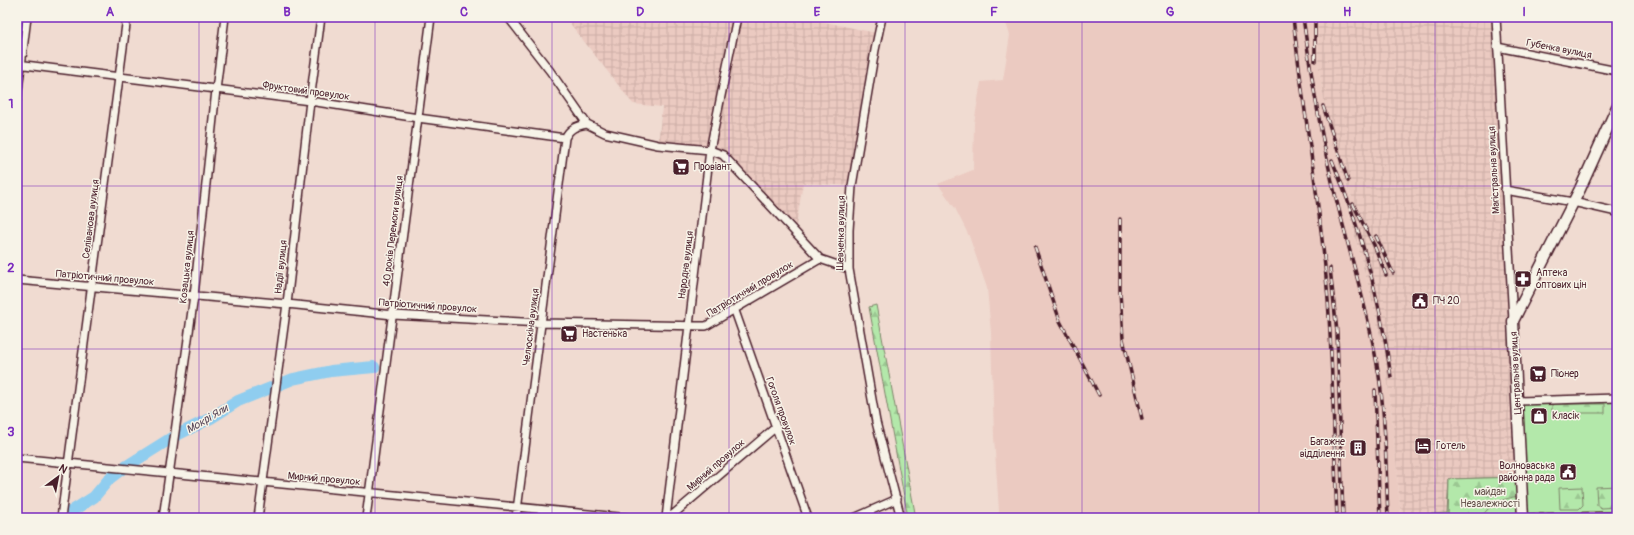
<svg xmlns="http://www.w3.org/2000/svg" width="1634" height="535" font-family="Pangolin,sans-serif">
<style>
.built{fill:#ebcac1}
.industrial{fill:url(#industrial-grid)}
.green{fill:#b3e8aa;stroke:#7e846a}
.forest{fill:url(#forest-firs);stroke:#7e846a}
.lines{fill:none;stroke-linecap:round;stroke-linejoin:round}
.river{stroke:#8fcdef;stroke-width:12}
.minor-casing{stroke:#4a1f2b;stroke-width:10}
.secondary-casing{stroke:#4a1f2b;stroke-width:13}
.minor{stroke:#f7f3e8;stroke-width:7}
.secondary{stroke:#f7f3e8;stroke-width:10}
.rail-casing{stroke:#4a1f2b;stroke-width:3.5}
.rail{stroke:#f7f3e8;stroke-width:2;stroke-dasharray:6;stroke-linecap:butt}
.grid{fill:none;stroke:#7b2cbf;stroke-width:1;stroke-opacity:0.55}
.labels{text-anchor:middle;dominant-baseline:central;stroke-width:3;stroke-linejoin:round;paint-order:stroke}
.street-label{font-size:10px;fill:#4a1f2b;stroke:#f7f3e8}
.poi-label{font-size:10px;fill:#4a1f2b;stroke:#f7f3e8;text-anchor:start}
.park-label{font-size:10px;fill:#64514b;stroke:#f7f3e8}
.water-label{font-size:11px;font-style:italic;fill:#5b4a5c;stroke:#f7f3e8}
.neatline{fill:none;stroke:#7b2cbf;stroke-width:1.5}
.grid-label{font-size:13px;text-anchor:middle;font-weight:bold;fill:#7b2cbf}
</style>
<defs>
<pattern id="industrial-grid" width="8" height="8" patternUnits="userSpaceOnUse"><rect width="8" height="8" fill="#ebcac1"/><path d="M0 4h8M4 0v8" fill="none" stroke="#cbada6"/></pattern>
<pattern id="forest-firs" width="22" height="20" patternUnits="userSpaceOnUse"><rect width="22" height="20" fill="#b3e8aa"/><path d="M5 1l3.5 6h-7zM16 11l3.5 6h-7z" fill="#9bc792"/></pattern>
</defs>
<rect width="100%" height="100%" fill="#f0dbd1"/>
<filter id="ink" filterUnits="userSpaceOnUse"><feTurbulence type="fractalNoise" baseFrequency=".025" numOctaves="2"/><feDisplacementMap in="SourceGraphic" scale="8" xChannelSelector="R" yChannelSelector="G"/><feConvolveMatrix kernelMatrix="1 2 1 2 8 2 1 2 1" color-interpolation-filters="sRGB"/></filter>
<g filter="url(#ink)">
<path class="built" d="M1004,17H1318L1317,57L1326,112L1336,141L1331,142L1345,183L1352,198L1345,200L1372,300L1384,354L1392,416L1401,518H998L999,511L994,437L991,333L987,288L969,236L955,208L938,184L973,170L974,123L981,82L1003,80L1010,35Z"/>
<path class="industrial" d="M565,17H802L876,33L859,119L850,186L803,183L795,232L723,155L658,145L662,107L633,104Z
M1318,17H1496L1518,477L1447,513L1401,516L1392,416L1384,354L1372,300L1345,199L1352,197L1345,183L1331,142L1335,140L1326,112L1317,57Z"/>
<path class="green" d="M1617,398V518H1525L1520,401Z
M1518,477L1520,518H1401V516L1447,513L1449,479Z"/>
<path class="forest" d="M876,305L916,518H908L869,307Z
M1552,404H1605V413H1552Z
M1518,477L1519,496C1502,499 1490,503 1481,518H1448L1449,479Z
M1617,486V507L1601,508L1597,505L1596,487Z
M1582,487L1583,505L1579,509H1560L1559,488Z"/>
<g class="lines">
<path class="river" d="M61,518L94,497L110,478L122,469L173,437L211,418L238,401L293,379L331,371L374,367"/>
<g class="minor-casing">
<path id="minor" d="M508,17L550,71L587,124L605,133L658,145L710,150L723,155L820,259L849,269
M882,17L875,50L852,186L849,230V269L876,422L901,518
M1496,17L1513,320
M1497,47L1617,71
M17,64L310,101L418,118L565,138C570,128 576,126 587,124
M17,99L27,17
M1505,190L1573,202L1617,212
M17,280L287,304L393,315L542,323L706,326L820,259
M735,311L808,518
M1517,401L1617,398
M17,458L629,518
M61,518L127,17
M163,518L194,296L216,90L225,17
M258,518L287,304L310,101L321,17
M366,518L431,17
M516,518L565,138
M666,518L710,150L737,17
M669,518L776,427
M854,518L897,499
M1523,518L1617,516"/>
</g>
<g class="secondary-casing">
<path id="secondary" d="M1523,518L1513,321L1580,189L1617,107"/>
</g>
<use href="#minor" class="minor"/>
<use href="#secondary" class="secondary"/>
<g class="rail-casing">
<path id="rail" d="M1293,17C1303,111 1321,205 1328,300C1333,372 1334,445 1337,518
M1303,17C1311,75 1320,133 1334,190C1349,252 1369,313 1379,376C1386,423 1386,471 1388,518
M1315,17V61
M1323,106L1348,181
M1332,160C1361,229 1381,303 1391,377
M1353,204L1374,245L1386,275
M1120,219V292L1123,339L1142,419
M1376,236L1393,273
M1035,247L1060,321L1099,395
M1330,268L1337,332L1343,518
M1375,390L1380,518"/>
</g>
<use href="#rail" class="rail"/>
</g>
</g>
<path class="grid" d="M199,17V518M375,17V518M552,17V518M729,17V518M905,17V518M1082,17V518M1259,17V518M1435,17V518M17,186H1617M17,349H1617"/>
<defs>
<g id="supermarket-square" transform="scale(0.9)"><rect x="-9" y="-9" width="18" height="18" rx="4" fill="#4a1f2b" stroke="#f7f3e8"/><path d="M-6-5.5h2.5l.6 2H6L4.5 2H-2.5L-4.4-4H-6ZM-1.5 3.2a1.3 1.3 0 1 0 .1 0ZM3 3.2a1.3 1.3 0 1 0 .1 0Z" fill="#fff"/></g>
<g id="pharmacy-square" transform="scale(0.9)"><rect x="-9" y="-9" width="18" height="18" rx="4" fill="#4a1f2b" stroke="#f7f3e8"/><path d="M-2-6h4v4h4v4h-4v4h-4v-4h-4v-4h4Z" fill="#fff"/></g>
<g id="civic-square" transform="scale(0.9)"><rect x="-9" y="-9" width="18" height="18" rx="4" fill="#4a1f2b" stroke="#f7f3e8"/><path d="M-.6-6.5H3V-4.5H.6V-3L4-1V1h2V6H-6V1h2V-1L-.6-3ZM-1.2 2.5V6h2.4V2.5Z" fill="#fff"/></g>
<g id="shop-square" transform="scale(0.9)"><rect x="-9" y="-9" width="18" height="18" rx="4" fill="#4a1f2b" stroke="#f7f3e8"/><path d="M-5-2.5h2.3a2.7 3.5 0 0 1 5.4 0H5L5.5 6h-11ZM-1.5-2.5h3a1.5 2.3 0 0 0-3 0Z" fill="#fff"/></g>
<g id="hotel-square" transform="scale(0.9)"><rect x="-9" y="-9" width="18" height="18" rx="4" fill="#4a1f2b" stroke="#f7f3e8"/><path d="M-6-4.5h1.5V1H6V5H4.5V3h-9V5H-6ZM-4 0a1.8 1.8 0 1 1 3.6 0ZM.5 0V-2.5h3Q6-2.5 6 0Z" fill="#fff"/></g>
<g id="building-square" transform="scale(0.9)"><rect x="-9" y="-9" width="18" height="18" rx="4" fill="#4a1f2b" stroke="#f7f3e8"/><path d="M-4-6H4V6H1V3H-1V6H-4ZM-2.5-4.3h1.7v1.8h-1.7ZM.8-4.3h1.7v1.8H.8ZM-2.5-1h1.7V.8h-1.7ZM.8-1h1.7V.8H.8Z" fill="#fff"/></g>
</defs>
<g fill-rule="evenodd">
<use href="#supermarket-square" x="681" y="167"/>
<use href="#pharmacy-square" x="1523" y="279"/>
<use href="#civic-square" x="1420" y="301"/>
<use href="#supermarket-square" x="569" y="334"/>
<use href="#supermarket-square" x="1538" y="374"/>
<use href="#shop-square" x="1539" y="416"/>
<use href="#hotel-square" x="1423" y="446"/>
<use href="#building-square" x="1358" y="448"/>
<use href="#civic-square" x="1568" y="472"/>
</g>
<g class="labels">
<g class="street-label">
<text transform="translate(1559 49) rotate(11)">Губенка вулиця</text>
<text transform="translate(306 91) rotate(8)">Фруктовий провулок</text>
<text transform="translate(1494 170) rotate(-93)">Магістральна вулиця</text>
<text transform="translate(91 219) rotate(-83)">Селіванова вулиця</text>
<text transform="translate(393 231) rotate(-83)">40 років Перемоги вулиця</text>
<text transform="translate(841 233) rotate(-89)">Шевченка вулиця</text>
<text transform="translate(686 265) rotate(-83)">Народна вулиця</text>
<text transform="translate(187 267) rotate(-84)">Козацька вулиця</text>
<text transform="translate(281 267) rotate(-84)">Надії вулиця</text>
<text transform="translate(105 278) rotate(5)">Патріотичний провулок</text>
<text transform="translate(750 289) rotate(-31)">Патріотичний провулок</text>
<text transform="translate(428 306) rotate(4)">Патріотичний провулок</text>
<text transform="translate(531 327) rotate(-83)">Челюскіна вулиця</text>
<text transform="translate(1516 373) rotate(-93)">Центральна вулиця</text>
<text transform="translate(781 411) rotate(70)">Гоголя провулок</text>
<text transform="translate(716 465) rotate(-41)">Мирний провулок</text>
<text transform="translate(324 479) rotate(5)">Мирний провулок</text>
</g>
<g class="poi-label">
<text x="694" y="167">Провіант</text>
<text x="1536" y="273">Аптека<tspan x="1536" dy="12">оптових цін</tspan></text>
<text x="1433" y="301">ПЧ 20</text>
<text x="582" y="334">Настенька</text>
<text x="1551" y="374">Піонер</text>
<text x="1552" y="416">Класік</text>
<text x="1345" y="442" text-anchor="end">Багажне<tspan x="1345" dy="12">відділення</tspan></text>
<text x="1436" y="446">Готель</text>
<text x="1555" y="466" text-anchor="end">Волноваська<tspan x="1555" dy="12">районна рада</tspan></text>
</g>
<g class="park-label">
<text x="1490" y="492">майдан<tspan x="1490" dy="12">Незалежності</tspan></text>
</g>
<g class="water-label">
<text transform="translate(207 419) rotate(-31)">Мокрі Яли</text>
</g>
</g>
<rect width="1634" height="535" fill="none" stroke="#f7f3e8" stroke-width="44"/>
<g transform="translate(58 477) rotate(32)" stroke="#f7f3e8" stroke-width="3" paint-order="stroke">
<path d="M0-3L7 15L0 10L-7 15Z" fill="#4a1f2b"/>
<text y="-6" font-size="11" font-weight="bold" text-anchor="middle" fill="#4a1f2b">N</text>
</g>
<rect x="22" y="22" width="1590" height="491" class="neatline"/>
<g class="grid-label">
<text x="110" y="16">A</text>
<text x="287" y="16">B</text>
<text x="464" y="16">C</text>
<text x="640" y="16">D</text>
<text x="817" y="16">E</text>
<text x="994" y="16">F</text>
<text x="1170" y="16">G</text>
<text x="1347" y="16">H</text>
<text x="1524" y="16">I</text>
<text x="11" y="108">1</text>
<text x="11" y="272">2</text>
<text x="11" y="436">3</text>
</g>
</svg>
